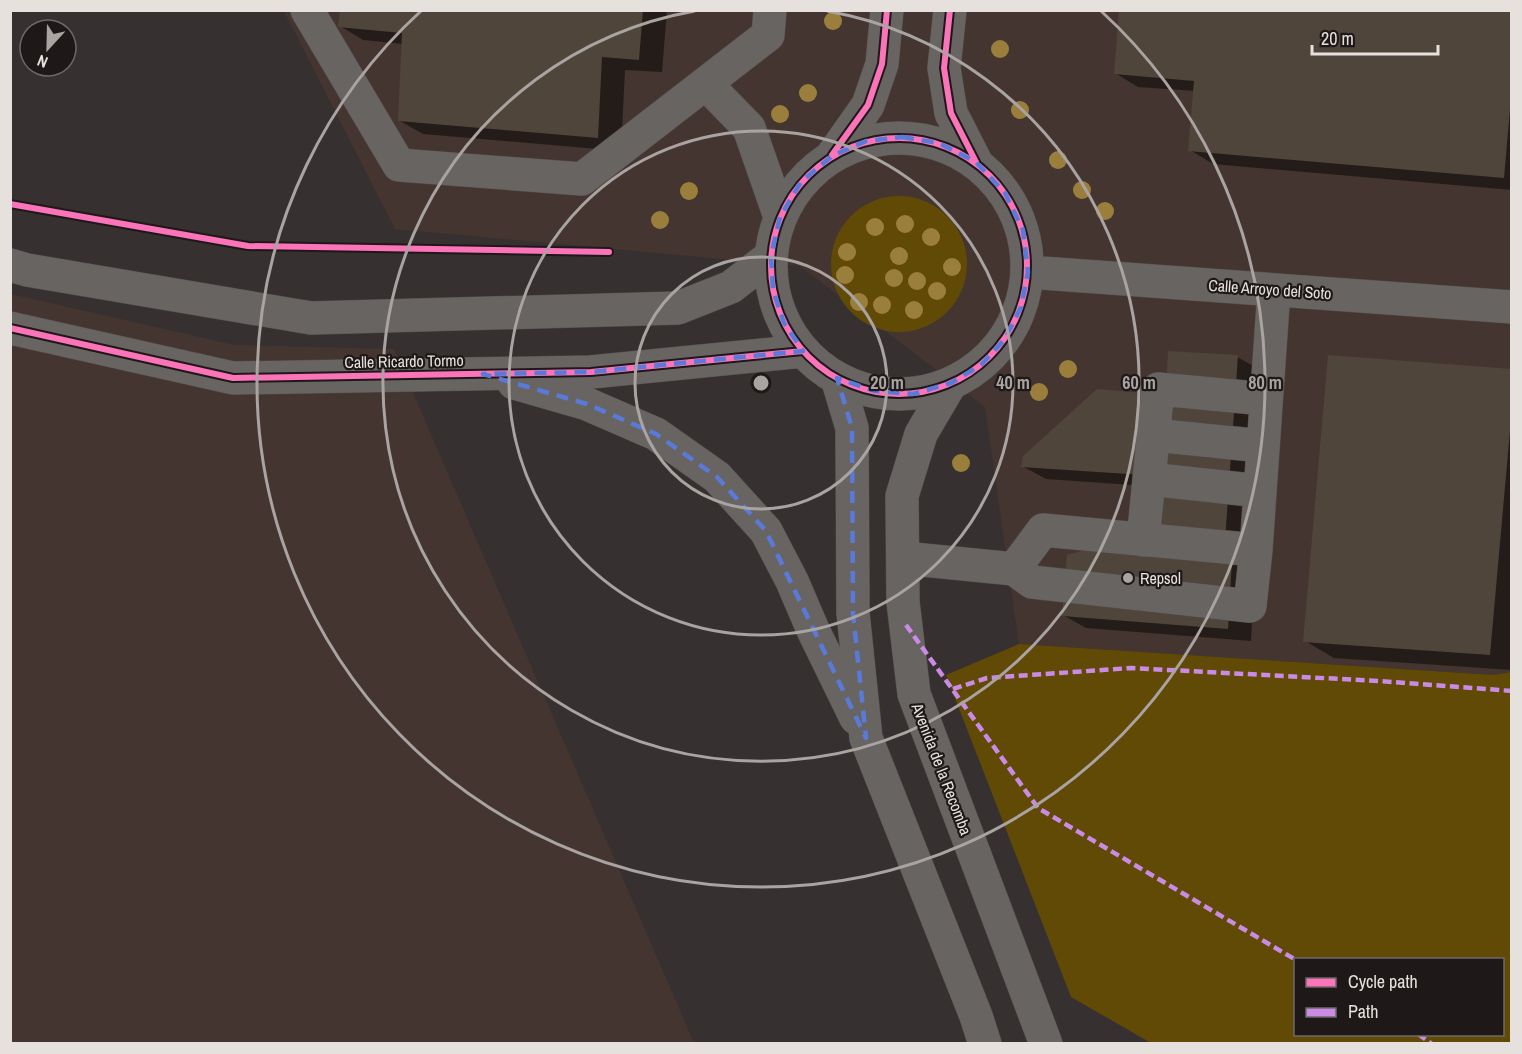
<svg xmlns="http://www.w3.org/2000/svg" width="1522" height="1054" font-family="'Archivo Narrow',sans-serif">
<style>
.built{fill:#453530}
.green{fill:#604a06;fill-rule:evenodd}
.shadow{fill:#0007}
.building{fill:#50453a}
.lines{fill:none;stroke-linecap:round;stroke-linejoin:round}
.minor-casing{stroke:#524e4c;stroke-width:34}
.minor{stroke:#686462;stroke-width:33}
.quiet{stroke:#ca8be6;stroke-width:4.5;stroke-dasharray:9 4.5;stroke-linecap:butt}
.cycleway-casing{stroke:#1e1918;stroke-width:10}
.cycleway{stroke:#fb73b8;stroke-width:6}
.tree{fill:#9a7f3c}
.marked{fill:none;stroke:#5a7ada;stroke-width:4.5;stroke-dasharray:12 8;stroke-linejoin:round}
.ring{fill:none;stroke:#a9a3a1;stroke-width:3}
.poi-dot{fill:#a9a3a1;stroke:#1e1918;stroke-width:2}
.labels{text-anchor:middle;dominant-baseline:central;stroke-width:4.5;stroke-linejoin:round;paint-order:stroke}
.street-label{font-size:16px;fill:#e7e1de;stroke:#1e1918}
.poi-label{font-size:16px;fill:#e7e1de;stroke:#1e1918;text-anchor:start}
.centre{fill:#a9a3a1;stroke:#1e1918;stroke-width:3}
.ring-label{font-size:18px;text-anchor:middle;font-weight:bold;fill:#a9a3a1;stroke:#1e1918;stroke-width:4.5;stroke-linejoin:round;paint-order:stroke}
</style>
<rect width="100%" height="100%" fill="#363130"/>
<path class="built" d="M284,11H1511V672L1494,675L1019,644L985,407L800,266L395,229Z
M11,294L234,345L394,349L694,1043L11,1044Z"/>
<path class="green" d="M831 264a68 68 0 1 1 136 0a68 68 0 1 1-136 0Z
M1019,644L1494,675L1511,672V1043H1151L1071,997L946,675ZM1296,960H1502V1034H1296Z"/>
<path class="shadow" d="M341,10H667L662,72L625,70L621,151L423,134L400,121L403,44L363,40L340,26Z
M1512,10V190L1213,164L1190,150L1195,91L1138,87L1115,73Z
M1237,357L1261,370L1248,554L1160,487L1046,479L1022,466L1167,397Z
M1512,371V670L1334,658L1305,641Z
M1232,562L1255,575L1251,641L1086,628L1063,615Z"/>
<path class="building" d="M340,10H643L639,60L602,57L598,138L398,121L402,33L338,27Z
M1119,10H1512V86L1504,178L1188,151L1194,81L1114,74Z
M1168,351L1238,355L1225,541L1155,533L1159,476L1021,467L1023,456L1097,389L1166,395Z
M1328,355L1512,369V408L1490,655L1303,642Z
M1092,548L1232,560L1228,629L1062,616L1067,555Z"/>
<g class="lines">
<g class="minor-casing">
<path id="minor" d="M307,10L399,165L582,179L768,35L770,10
M950,10L944,68L951,113L976,162
M706,84L749,128L780,217
M771 266a128 128 0 1 1 256 0a128 128 0 1 1-256 0Z
M832,156L868,105L882,64L887,10
M10,265L27,270L311,318L678,308L731,287L771,256
M1028,272L1512,307
M10,328L233,378L591,372L803,351
M837,378L852,428L853,613L866,738L976,1016L985,1044
M514,383L587,404L656,434L717,477L766,531L792,581L813,630L856,718
M951,383L921,434L902,496L903,602L914,694L1046,1044
M1153,435L1263,446
M1149,479L1260,491
M1143,540L1158,389L1266,399
M903,558L1014,569L1043,530L1256,550L1274,290
M1014,569L1032,582L1250,606L1256,550"/>
</g>
<use href="#minor" class="minor"/>
<path class="quiet" d="M906,625L1038,808L1296,960
M953,689L987,678L1131,668L1379,681L1512,691
M1418,1034L1432,1044"/>
<g class="cycleway-casing">
<path id="cycleway" d="M950,10L944,68L951,113L976,162
M771 266a128 128 0 1 1 256 0a128 128 0 1 1-256 0Z
M832,155L868,105L882,64L887,10
M10,204L248,246L609,252
M10,328L233,378L591,372L803,351"/>
</g>
<use href="#cycleway" class="cycleway"/>
</g>
<g class="tree">
<circle cx="833" cy="21" r="9"/>
<circle cx="1000" cy="49" r="9"/>
<circle cx="808" cy="93" r="9"/>
<circle cx="1020" cy="110" r="9"/>
<circle cx="780" cy="114" r="9"/>
<circle cx="1058" cy="160" r="9"/>
<circle cx="1082" cy="190" r="9"/>
<circle cx="689" cy="191" r="9"/>
<circle cx="1105" cy="211" r="9"/>
<circle cx="660" cy="220" r="9"/>
<circle cx="905" cy="224" r="9"/>
<circle cx="875" cy="227" r="9"/>
<circle cx="931" cy="237" r="9"/>
<circle cx="847" cy="252" r="9"/>
<circle cx="899" cy="256" r="9"/>
<circle cx="952" cy="267" r="9"/>
<circle cx="845" cy="275" r="9"/>
<circle cx="894" cy="278" r="9"/>
<circle cx="917" cy="281" r="9"/>
<circle cx="937" cy="291" r="9"/>
<circle cx="859" cy="302" r="9"/>
<circle cx="882" cy="305" r="9"/>
<circle cx="914" cy="310" r="9"/>
<circle cx="1068" cy="369" r="9"/>
<circle cx="1039" cy="392" r="9"/>
<circle cx="961" cy="463" r="9"/>
</g>
<path class="marked" d="M902,137L939,143L976,162L1005,193L1023,230L1028,272L1021,307L1005,339L981,365L951,383L913,394L874,391L837,378L852,428L853,613L866,738L766,531L717,477L656,434L587,404L483,374L591,372L803,351L784,323L773,290L771,256L780,217L801,182L832,156L866,141Z"/>
<g class="ring">
<circle cx="761" cy="383" r="126"/>
<circle cx="761" cy="383" r="252"/>
<path d="M827 11A378 378 0 1 1 695 11"/>
<path d="M1101 11A504 504 0 1 1 421 11"/>
</g>
<circle class="poi-dot" cx="1128" cy="578" r="6"/>
<g class="labels">
<g class="street-label">
<text transform="translate(1270 289) rotate(4)">Calle Arroyo del Soto</text>
<text transform="translate(404 361) rotate(-1)">Calle Ricardo Tormo</text>
<text transform="translate(942 769) rotate(69)">Avenida de la Recomba</text>
</g>
<g class="poi-label">
<text x="1140" y="578">Repsol</text>
</g>
</g>
<circle cx="761" cy="383" r="9" class="centre"/>
<g class="ring-label">
<text x="887" y="389">20 m</text>
<text x="1013" y="389">40 m</text>
<text x="1139" y="389">60 m</text>
<text x="1265" y="389">80 m</text>
</g>
<rect width="1522" height="1054" fill="none" stroke="#e7e1de" stroke-width="24"/>
<rect x="1294" y="958" width="210" height="78" fill="#1e1918" stroke="#6e6967" stroke-width="1.5"/>
<rect x="1306" y="978" width="30" height="9" fill="#fb73b8" stroke="#6e6967" stroke-width="1.5"/>
<text x="1348" y="988" font-size="18" fill="#e7e1de">Cycle path</text>
<rect x="1306" y="1008" width="30" height="9" fill="#ca8be6" stroke="#6e6967" stroke-width="1.5"/>
<text x="1348" y="1018" font-size="18" fill="#e7e1de">Path</text>
<g transform="translate(48 48) rotate(202)"><circle r="28" fill="#1e1918" stroke="#6e6967" stroke-width="1.5"/>
<path d="M0-4.5L10 22L0 15L-10 22Z" fill="#a9a3a1"/>
<text y="-9" font-size="16" font-weight="bold" text-anchor="middle" fill="#e7e1de">N</text>
</g>
<path d="M1312 45v9h126v-9" fill="none" stroke="#e7e1de" stroke-width="3"/>
<text x="1321" y="45" font-size="18" fill="#e7e1de" stroke="#1e1918" stroke-width="4.5" paint-order="stroke">20 m</text>
</svg>
